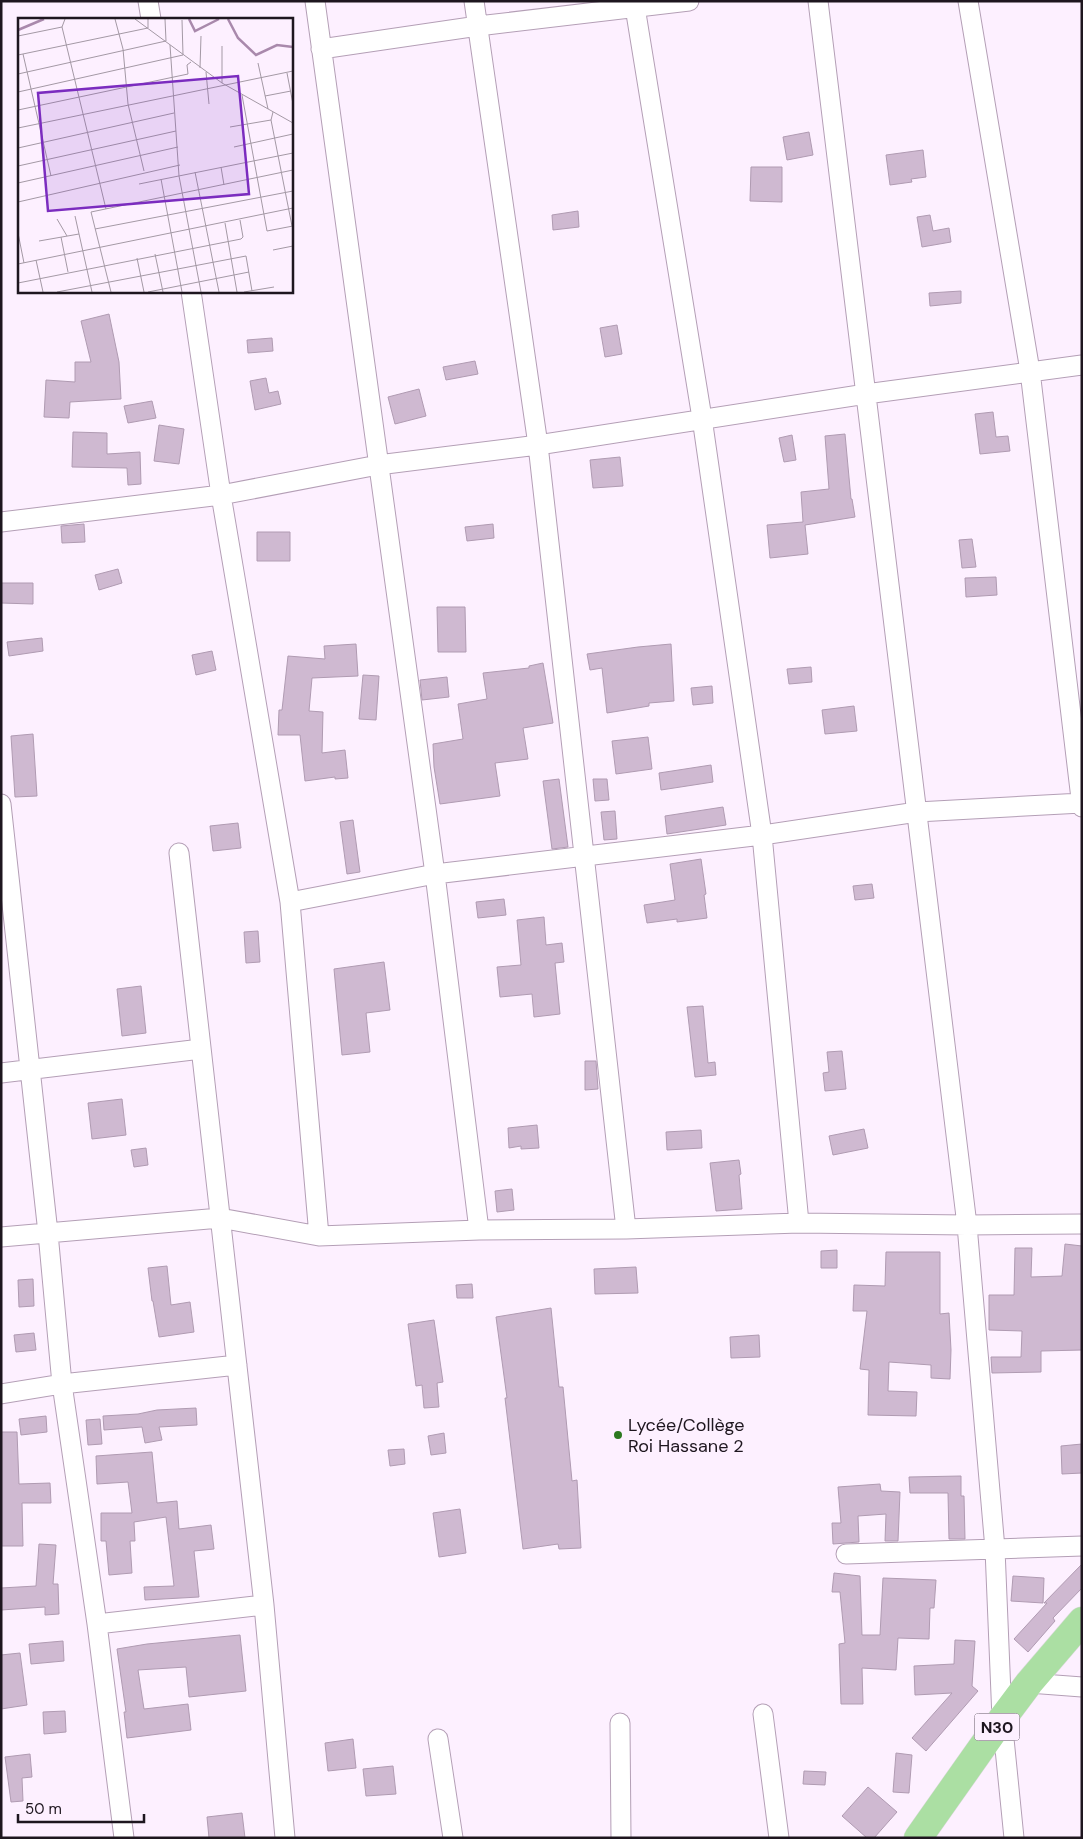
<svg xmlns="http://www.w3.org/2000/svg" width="1083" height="1839" font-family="'DM Sans',sans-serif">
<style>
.building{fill:#cfb9d1;stroke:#b09bb2}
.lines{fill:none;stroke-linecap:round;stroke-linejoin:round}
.minor-casing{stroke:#b49fb6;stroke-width:21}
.primary-casing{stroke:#dbdadb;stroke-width:29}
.minor{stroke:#fff;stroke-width:19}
.primary{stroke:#abdfa3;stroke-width:28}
.poi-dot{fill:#2c781f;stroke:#fdf0ff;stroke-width:2}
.labels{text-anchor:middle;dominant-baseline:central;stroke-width:4.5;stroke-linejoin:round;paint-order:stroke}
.shield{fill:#fdf0ff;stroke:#615762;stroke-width:1}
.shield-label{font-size:16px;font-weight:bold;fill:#1e161f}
.poi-label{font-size:18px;fill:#1e161f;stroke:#fdf0ff;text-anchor:start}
.inset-river{fill:none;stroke:#a989ac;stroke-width:2.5}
.inset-road{fill:none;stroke:#a499a5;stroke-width:1}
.view{fill:#7b2cbf;fill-opacity:0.15;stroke:#7b2cbf;stroke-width:2.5}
.inset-edge{fill:none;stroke:#1e161f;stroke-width:2.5}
</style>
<rect width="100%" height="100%" fill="#fdf0ff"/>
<path class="building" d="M809,132L813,155L787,160L783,137Z
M923,150L926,177L911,179L912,182L890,185L886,155Z
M751,167H782V202L750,201Z
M578,211L579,227L553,230L552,215Z
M930,215L933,231L949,228L951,242L922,247L917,217Z
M961,291V303L930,306L929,293Z
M109,314L119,362L121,399L70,402L69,418L44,417L46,380L75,382V362H91L81,321Z
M617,325L622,354L605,357L600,328Z
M272,338L273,351L248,353L247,340Z
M475,361L478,374L446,380L443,367Z
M266,378L269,393L278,391L281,404L255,410L250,381Z
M419,389L426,416L395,424L388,397Z
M152,401L156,418L128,423L124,406Z
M993,412L996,437L1008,436L1010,451L980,454L975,414Z
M159,425L184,429L179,464L154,461Z
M73,432L107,433V454L140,452L141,484L128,485L127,468L72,467Z
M845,434L851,499H852L855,517L805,525L808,554L770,558L767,525L803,522L801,492L829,489L825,436Z
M792,435L796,460L784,462L779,438Z
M620,457L623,486L593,488L590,460Z
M84,524L85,542L62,543L61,526Z
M493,524L494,538L467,541L465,527Z
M257,532H290V561H257Z
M972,539L976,567L962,568L959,540Z
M118,569L122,583L99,590L95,575Z
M996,577L997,595L966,597L965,578Z
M1,583H33V604L1,603Z
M437,607H465L466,652H438Z
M42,638L43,651L9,656L7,642Z
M356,644L358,676L312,678L309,711L323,712L322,753L345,750L348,778L335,779V777L305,781L300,735H278L279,710H282L288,656L325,659L324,646Z
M671,644L674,701L649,703V706L607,713L602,668L590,670L587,654L638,647Z
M212,651L216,670L196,675L192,655Z
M543,663L553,723L523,728L528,759L495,763L500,796L440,804L434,767L433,744L463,739L458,704L487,699L483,673L529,668V666Z
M811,667L812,682L789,684L787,669Z
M363,675L379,676L376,720L359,719Z
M447,677L449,697L422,700L420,680Z
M712,686L713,703L693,705L691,688Z
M854,706L857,731L825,734L822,710Z
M33,734L37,796L15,797L11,736Z
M648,737L652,769L616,774L612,741Z
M711,765L713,782L661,790L659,773Z
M559,779L568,847L552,849L543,781Z
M593,779H607L609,800L595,801Z
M723,807L726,825L667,834L665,816Z
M615,811L617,839L604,840L601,812Z
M353,820L360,872L347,874L340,822Z
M238,823L241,848L213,851L210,826Z
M701,859L706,894L704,895L707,918L677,922V919L647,923L644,905L675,900L670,864Z
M872,884L874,898L855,900L853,886Z
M504,899L506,915L478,918L476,902Z
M544,917L546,945L562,943L564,962L555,963L560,1014L534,1017L532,994L500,997L497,967L521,965L517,920Z
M258,931L260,962L246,963L244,932Z
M384,962L390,1010L366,1013L370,1052L342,1055L334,969Z
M141,986L146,1033L122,1036L117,989Z
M703,1006L708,1063L715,1062L716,1075L695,1077L687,1007Z
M842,1051L846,1089L825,1091L823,1073L829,1072L827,1052Z
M585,1061H596L598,1089L585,1090Z
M122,1099L126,1135L92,1139L88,1103Z
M537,1125L539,1148L521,1149V1146L509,1148L508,1128Z
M864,1129L868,1148L833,1155L829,1136Z
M701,1130L702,1148L667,1150L666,1132Z
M146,1148L148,1165L134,1167L131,1150Z
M739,1160L741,1174L739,1175L742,1209L716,1211L710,1163Z
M512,1189L514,1210L497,1212L495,1191Z
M1065,1244L1082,1246V1350L1041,1351V1372L992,1373L991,1357H1021L1022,1331L989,1330V1295H1014L1015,1248H1032L1031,1277L1062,1276Z
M837,1250V1268H821V1251Z
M886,1252H940V1314L949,1313L951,1350L950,1379L931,1378V1365L889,1362L888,1391L917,1392L916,1416L868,1415L869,1370L860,1369L867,1311H853L854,1285L885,1286Z
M167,1266L171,1305L190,1302L194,1332L159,1337L153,1301H152L148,1268Z
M636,1267L638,1293L595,1294L594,1269Z
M33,1279L34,1306L19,1307L18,1280Z
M472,1284L473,1298H457L456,1285Z
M551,1308L559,1387H563L572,1481L577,1480L581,1548L559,1549L558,1544L523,1549L505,1398H507L496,1317Z
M434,1320L443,1382L437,1383L439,1407L424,1408L422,1385L416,1386L408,1324Z
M34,1333L36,1350L16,1352L14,1335Z
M759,1335L760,1357L731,1358L730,1337Z
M196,1408L197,1425L159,1427L162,1440L145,1443L142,1427L104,1430L103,1416L138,1414L157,1410Z
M46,1416L47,1432L21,1435L19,1419Z
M100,1419L102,1444L88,1445L86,1420Z
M1,1432H17L19,1484L50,1483L51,1503H22L23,1546H1Z
M444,1433L446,1453L431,1455L428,1436Z
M1082,1444V1473L1062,1474L1061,1446Z
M404,1449L405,1464L390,1466L388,1450Z
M152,1452L157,1503L177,1501L179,1529L211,1525L214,1549L194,1551L199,1597L145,1600L144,1587L174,1586L166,1517L134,1522L135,1541H130L132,1573L109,1575L106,1541H101V1513H132L128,1482L97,1484L96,1456Z
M961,1476V1496H964L965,1539H949L948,1493H910L909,1477Z
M880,1484L881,1491L900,1492L898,1541H885L886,1514L858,1516L859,1542L833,1544L832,1523H841L838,1487Z
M460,1509L466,1553L439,1557L433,1513Z
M39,1544L56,1545L53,1584H58L59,1614L45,1615V1607L1,1610V1588L36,1586Z
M1082,1564V1588L1053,1618L1055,1621L1028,1652L1014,1639L1047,1603H1044Z
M834,1573L860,1576L862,1635H880L883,1578L936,1580L934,1608H930L929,1639L898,1638L896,1670L862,1668L863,1704H841L839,1644L845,1643L840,1592H832Z
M1013,1576L1044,1578L1043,1603L1011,1601Z
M240,1635L246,1691L189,1697L186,1667L138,1670L144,1709L188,1704L191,1730L127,1738L124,1712H126L117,1649L147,1644Z
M955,1640L975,1641L972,1686L978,1691L926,1751L912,1738L952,1693L915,1695L914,1666L954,1664Z
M63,1641L64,1661L31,1664L29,1644Z
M20,1653L27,1705L1,1709V1655Z
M65,1711L66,1732L44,1734L43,1712Z
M353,1739L356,1768L328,1771L325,1743Z
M896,1753L912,1755L909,1793L893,1792Z
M30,1754L32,1777L22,1778L23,1801L11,1802L5,1757Z
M393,1766L396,1794L366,1796L363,1769Z
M804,1771L826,1772L825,1785L803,1784Z
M868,1787L897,1812L874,1838H867L842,1816Z
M242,1813L245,1838H209L207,1817Z"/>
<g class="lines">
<g class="minor-casing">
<path id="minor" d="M148,1L151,19
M315,1L435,874L479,1230
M474,1L538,445L626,1229
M634,1L702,418L762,835L799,1223
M818,1L967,1225L995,1549L1002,1719L1014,1838
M968,1L1030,371L1082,807
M321,49L478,26L689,1
M191,291L221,495L290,902L319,1236
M1,522L221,495L378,465L538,445L866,394L1082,365
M1,804L48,1233L62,1384L97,1624L124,1838
M179,853L264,1605L285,1838
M290,902L435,874L762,835L917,812L1082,803
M1,1073L201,1049
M1,1237L220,1218L319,1236L479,1230L626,1229L799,1223L967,1225L1082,1224
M1,1394L62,1384L237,1365
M846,1554L1082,1546
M97,1624L264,1605
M1029,1683L1082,1687
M763,1714L779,1838
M620,1723L621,1838
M438,1739L453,1838"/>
</g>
<g class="primary-casing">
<path id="primary" d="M918,1838L1002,1719L1029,1683L1082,1621"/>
</g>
<use href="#minor" class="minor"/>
<use href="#primary" class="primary"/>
</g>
<circle class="poi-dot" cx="618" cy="1435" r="5"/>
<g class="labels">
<rect class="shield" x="974.5" y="1713.5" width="45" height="27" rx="4"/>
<g class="shield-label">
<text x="997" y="1727">N30</text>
</g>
<g class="poi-label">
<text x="628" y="1425">Lycée/Collège<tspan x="628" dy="21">Roi Hassane 2</tspan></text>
</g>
</g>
<g transform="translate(18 18)">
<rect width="275" height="275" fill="#fdf0ff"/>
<path class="inset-river" d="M171,1L177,13L201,1M210,1L220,20L238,37L259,27L275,29M0,12L26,1"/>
<path class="inset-road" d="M47,1L44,9L88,191M97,1L105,31L110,86L126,153M117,1L204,65L275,105M0,18L44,9M152,27L161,158L183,274M204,28V65M5,36L33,158M0,37L130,10V1M240,45L250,91M182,50L183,18M188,54L191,86M269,55L275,86M0,56L148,23L147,1M0,74L165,37L164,2M224,77L249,213L275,208M247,78L273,73M0,92L170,56L169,47L173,44M255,94L253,102L274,208M212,109L253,102M0,110L275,53M216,129L275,116M0,130L156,95M0,148L158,113M203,149L206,167M177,154L201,274M143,161L164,274M0,165L160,129M121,166L275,135M0,184L162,147M57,198L74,274M39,201L49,218M207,205L219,274M77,211L275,173M0,215L6,245M43,219L50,254M21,223L61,216M255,232L275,228M137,236L145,274M119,240L126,274M18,242L25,274M0,246L275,190M0,265L223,221L225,219L222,202M39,274L228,238L234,273M93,274L73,194L275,152M130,274L231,254M226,274L256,269"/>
<path class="view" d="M220,58L231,176L30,193L20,75Z"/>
<rect width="275" height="275" class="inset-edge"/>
</g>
<rect width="1083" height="1839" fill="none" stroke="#1e161f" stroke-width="5"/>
<path d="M18 1814v8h126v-8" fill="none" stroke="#1e161f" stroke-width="2.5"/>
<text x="25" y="1814" font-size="15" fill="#1e161f" stroke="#fdf0ff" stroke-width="4" paint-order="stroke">50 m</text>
</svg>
